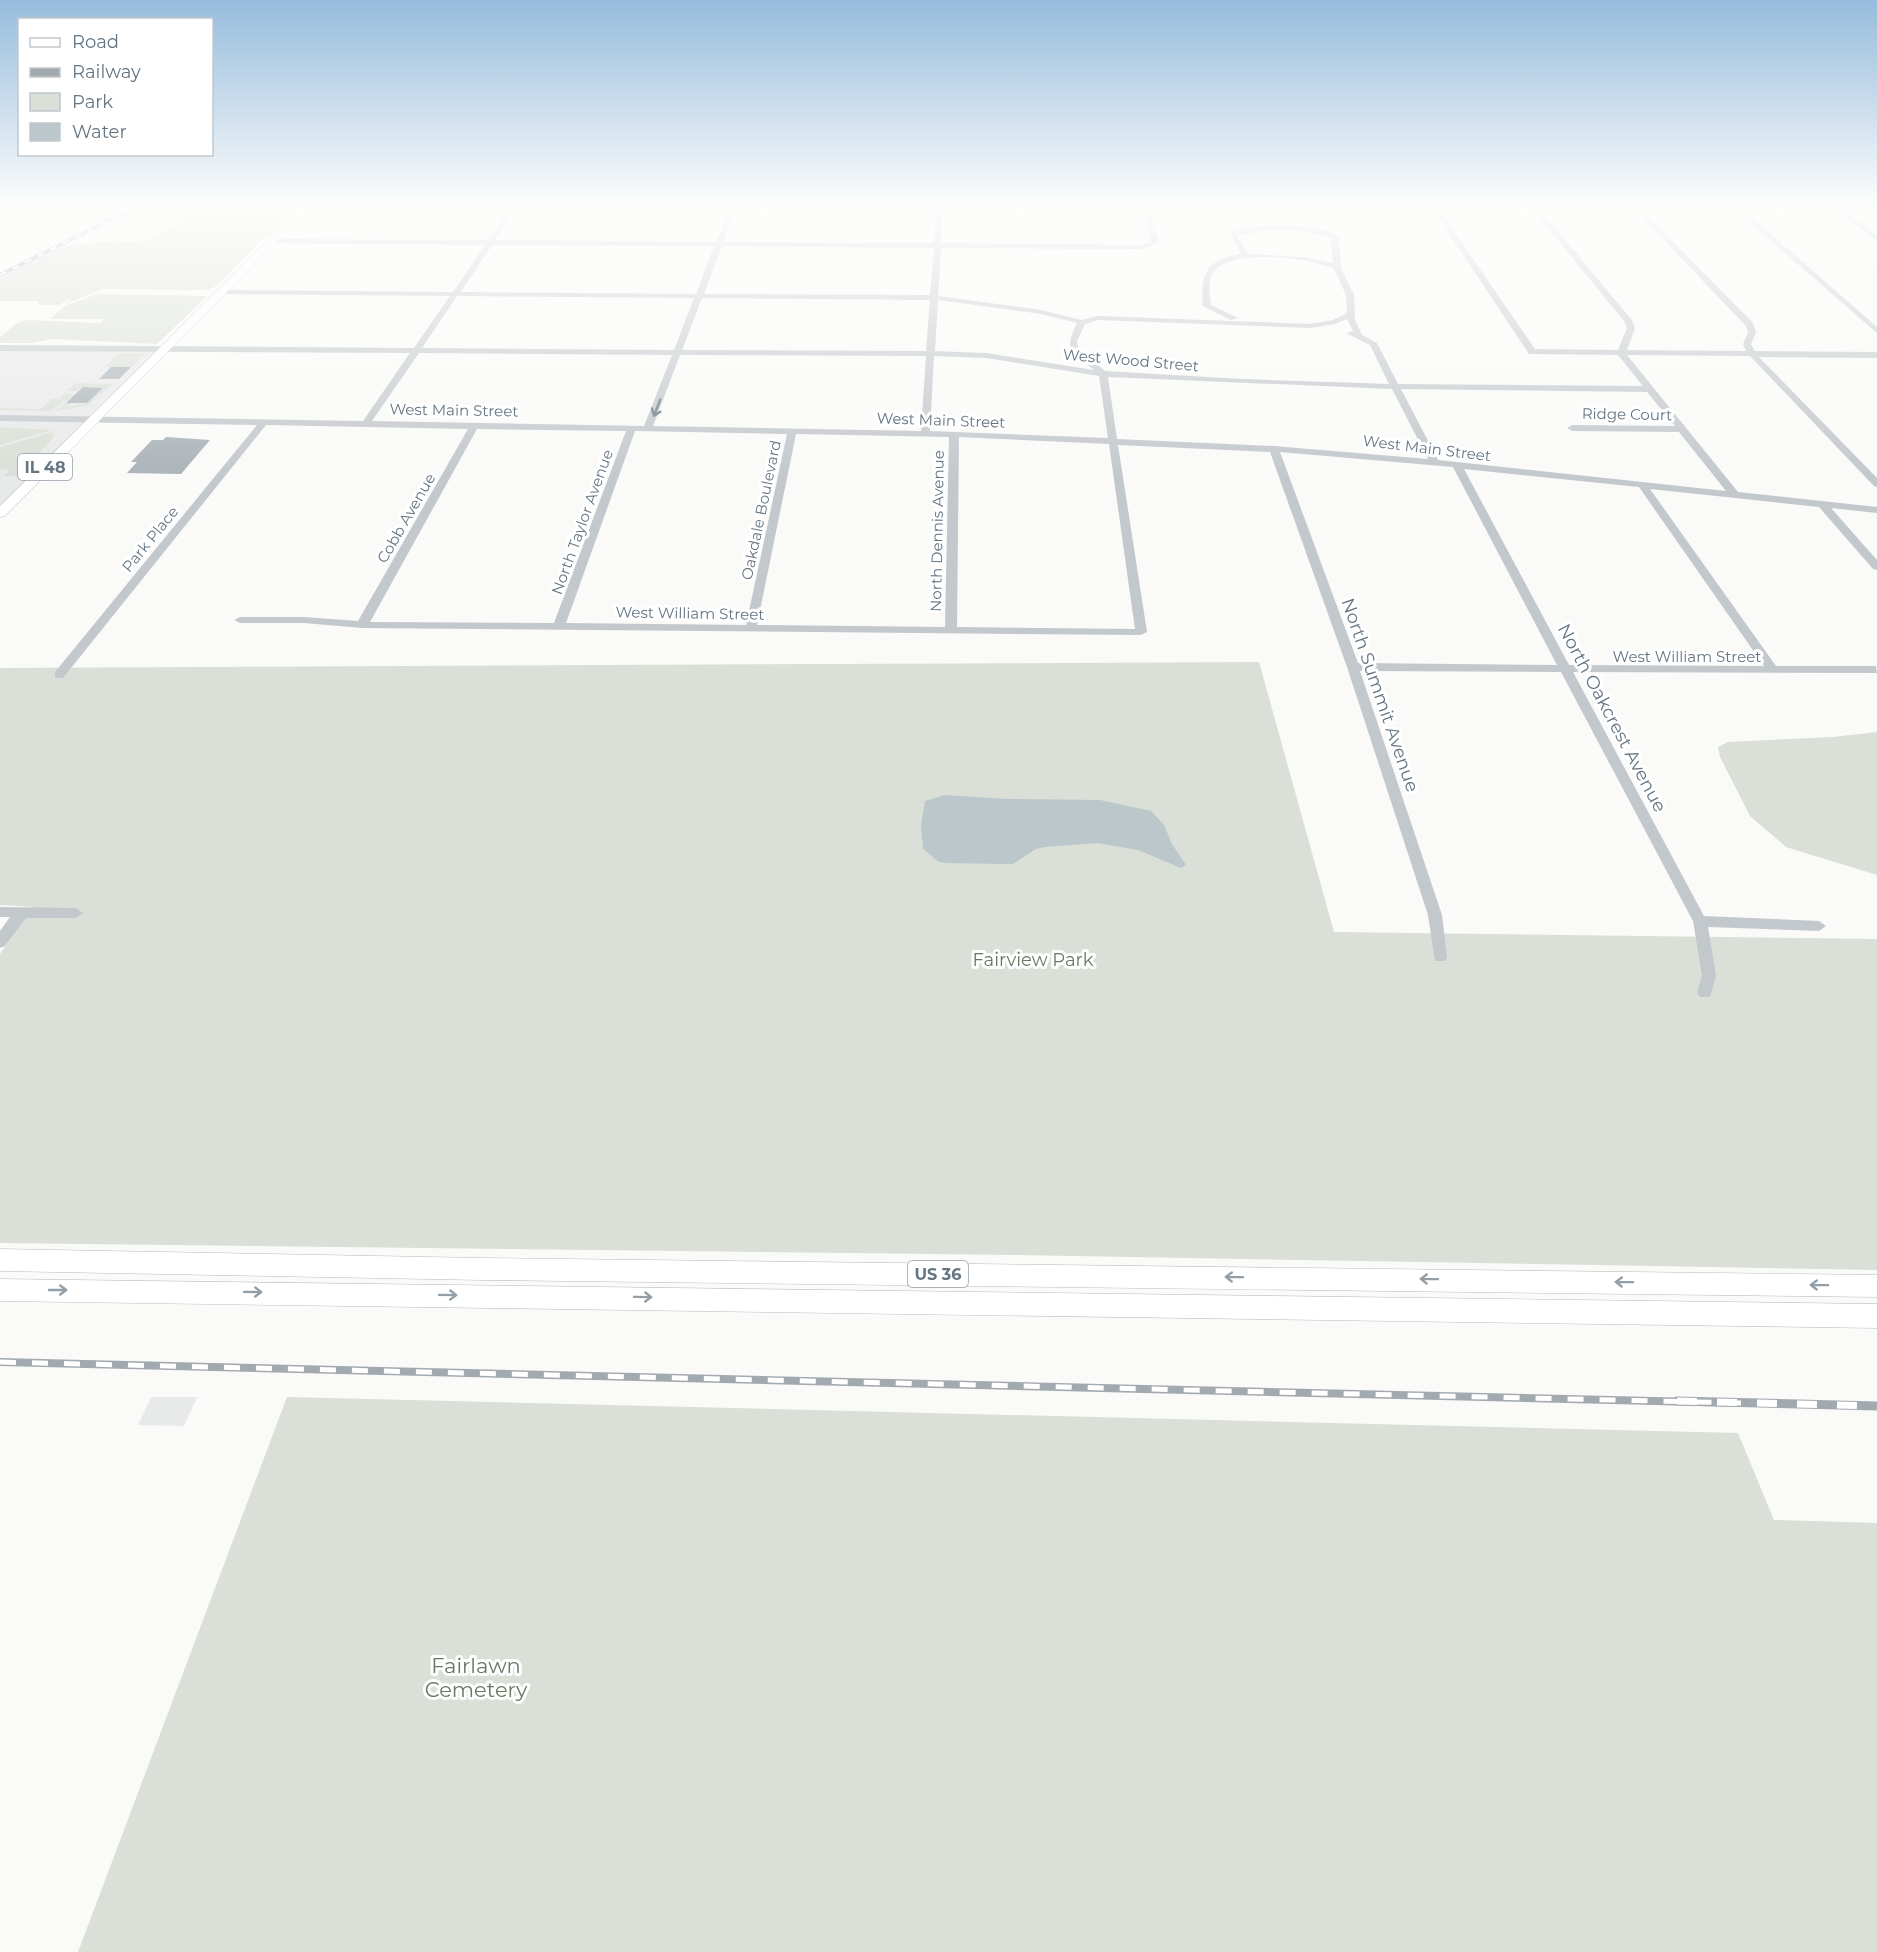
<svg xmlns="http://www.w3.org/2000/svg" width="1877" height="1952" font-family="Montserrat,sans-serif">
<style>
.built{fill:#e8e9e9}
.green{fill:#dadfd7}
.water{fill:#bbc7cb}
.building{fill:#aab3b9}
.lines{fill:none;stroke-linecap:round;stroke-linejoin:round}
.major-casing{stroke:#b5babe;stroke-width:1}
.minor{fill:#c3c8cc;fill-rule:evenodd}
.major{fill:#fff;fill-rule:evenodd}
.rail-far2-casing{stroke:#a2aab0;stroke-width:4}
.rail-far1-casing{stroke:#a2aab0;stroke-width:8}
.rail-casing{stroke:#a2aab0;stroke-width:9}
.rail-far2{stroke:#fff;stroke-width:2;stroke-dasharray:7;stroke-linecap:butt}
.rail-far1{stroke:#fff;stroke-width:5;stroke-dasharray:16;stroke-linecap:butt}
.rail{stroke:#fff;stroke-width:7;stroke-dasharray:20;stroke-linecap:butt}
.oneway{stroke:#6a7a87}
.oneway2{stroke:#939fa8}
.labels{text-anchor:middle;dominant-baseline:central;stroke-width:6;stroke-linejoin:round;paint-order:stroke}
.far-street-label{font-size:15px;fill:#657683;stroke:#fff}
.shield{fill:#fff;stroke:#939fa8;stroke-width:1.5}
.shield-label{font-size:16px;font-weight:bold;fill:#657683}
.street-label{font-size:18px;fill:#657683;stroke:#fff}
.park-label{font-size:18px;fill:#687a64;stroke:#fff}
.near-park-label{font-size:21px;fill:#687a64;stroke:#fff}
</style>
<rect width="100%" height="100%" fill="#fafaf8"/>
<path class="built" d="M0,348L163,349L0,513Z
M151,1397H197L184,1426L138,1425Z"/>
<path class="green" d="M147,205H301L269,236H265L218,285L207,290L102,289L66,304L72,298L58,305H38L39,301H0V278C18,270 55,247 72,245C119,237 143,255 185,217L125,216Z
M97,294L207,296L157,344L53,339L30,343H0V337L17,323L28,320L100,323L104,319H50L65,306Z
M119,353H147L132,367H104Z
M76,383L113,384L88,405L55,411L67,403H73L63,408L87,403L104,388L81,387L77,391H67Z
M65,393L75,395L50,411L0,410V408L41,409L52,399H59Z
M0,427L52,430L0,445Z
M53,432V438L18,476H4L10,470L0,469V447Z
M1259,662L1334,932L1877,939V1270L1019,1255L0,1243V954L32,907L0,905V668Z
M1877,732V875L1786,847L1750,816L1720,757L1718,747L1728,742L1833,737Z
M287,1397L1738,1433L1774,1520L1877,1523V1952H78Z"/>
<path class="water" d="M945,795L1007,799L1100,800L1151,811L1164,825L1172,844L1186,865L1181,868L1138,850L1097,843L1045,847L1036,849L1013,864H1003L945,863L939,862L923,849L921,825L925,801Z"/>
<path class="building" d="M111,367H131L119,379H99Z
M83,387L103,388L87,403H66Z
M166,437L210,440L181,474L127,473L137,462H131L152,440H163Z"/>
<g class="lines">
<g class="major-casing">
<path id="major" d="M304,205H313L5,516L0,517V506Z
M0,1249L482,1258L1877,1275V1297L482,1280L0,1271Z
M0,1279L1877,1304V1328L0,1301Z"/>
</g>
<path class="minor" d="M513,205H519L495,240L716,242L731,205H737L723,242L934,243L937,205H943L941,243L1140,245L1151,242L1143,205H1149L1159,243L1140,249L941,248L938,296L1041,310L1082,320L1098,316L1310,324L1333,320L1347,313L1346,295L1334,269C1311,258 1229,247 1213,273C1207,282 1210,294 1211,305L1238,318L1231,320L1203,306C1200,273 1207,259 1241,254L1230,233C1254,222 1317,221 1339,237L1341,268L1354,295L1355,320L1362,335L1377,343L1398,384L1643,386L1618,355L1529,354L1430,205H1436L1535,349L1618,350L1627,328L1624,321L1529,205H1536L1632,320L1635,328L1627,350L1746,351L1743,344L1748,332L1746,326L1630,205H1637L1753,323L1756,332L1751,344L1755,351L1877,352V358L1759,357L1877,478V487L1874,486L1750,356L1627,355L1738,492L1877,507V513L1831,508L1877,560V570L1873,569L1819,507L1650,489L1776,666H1876L1877,673L1573,672L1704,916L1819,921L1826,926L1819,931L1708,927L1716,975L1710,997H1700L1697,993L1702,975L1693,921L1561,672L1360,671L1442,915L1447,957L1445,961H1435L1428,915L1347,667L1270,452L1118,445L1147,632L1141,635L362,628L304,623H240L234,620L240,617H304L358,621L468,429L266,425L63,678H55V672L257,425L0,421V415L363,421L410,353L0,351V345L414,348L450,296L220,294L216,292L220,290L453,292L485,245L273,243L269,241L273,239L488,240ZM1267,230L1300,231L1331,238L1333,263L1304,257L1248,254L1237,236ZM492,245L714,246L696,294L461,292ZM722,246L934,248L930,295L704,294ZM457,296L694,298L674,350L422,348ZM702,298L930,300L926,351L682,350ZM938,300L1041,314L1077,323C1063,353 1071,350 1094,370L986,353L935,351ZM1347,319L1353,331L1346,333L1370,345L1389,384L1242,379L1105,371L1078,347L1077,341L1085,324L1098,320L1310,328L1335,324ZM419,353L672,355L644,426L372,421ZM680,355L926,356L921,431L653,426ZM934,356L986,358L1099,376L1108,438L930,431ZM1108,377L1392,389L1428,459L1274,446L1117,439ZM1401,389L1647,392L1675,426L1572,425L1567,428L1572,431L1679,432L1726,491L1438,460ZM477,429L626,431L554,623L370,622ZM635,431L787,434L746,625L566,623ZM796,434L949,437L945,627L757,625ZM959,437L1109,444L1135,629L957,627ZM1280,452L1453,467L1557,665L1358,663ZM1464,469L1639,487L1764,666L1569,665Z
M1679,205H1877V208H1841L1877,236V241L1832,208L1740,207L1877,327V333L1732,207H1682Z
M0,907L76,908L83,913L76,918H26L5,946L0,948V931L10,917H0Z"/>
<use href="#major" class="major"/>
<g class="rail-far2-casing">
<path id="rail-far2" d="M0,275L140,205"/>
</g>
<g class="rail-far1-casing">
<path id="rail-far1" d="M0,1362L1741,1403"/>
</g>
<g class="rail-casing">
<path id="rail" d="M1677,1401L1877,1406"/>
</g>
<use href="#rail-far2" class="rail-far2"/>
<use href="#rail-far1" class="rail-far1"/>
<use href="#rail" class="rail"/>
</g>
<defs><path id="oneway-shaft" d="M-6 0H5M1.5-3L5.5 0L1.5 3" fill="none" stroke-width="1.6" stroke-linecap="round" stroke-linejoin="round" transform="scale(1.5)"/></defs>
<use class="oneway" href="#oneway-shaft" transform="translate(657 408) rotate(111)"/>
<g class="oneway2">
<use href="#oneway-shaft" transform="translate(1234 1277) rotate(-179)"/>
<use href="#oneway-shaft" transform="translate(1429 1279) rotate(-179)"/>
<use href="#oneway-shaft" transform="translate(1624 1282) rotate(-179)"/>
<use href="#oneway-shaft" transform="translate(1819 1285) rotate(-179)"/>
<use href="#oneway-shaft" transform="translate(58 1290)"/>
<use href="#oneway-shaft" transform="translate(253 1292) rotate(1)"/>
<use href="#oneway-shaft" transform="translate(448 1295) rotate(1)"/>
<use href="#oneway-shaft" transform="translate(643 1297) rotate(1)"/>
</g>
<linearGradient id="sky" x2="0" y2="1"><stop stop-color="#96bcdc"/><stop offset="0.43" stop-color="#fdfdfc"/><stop offset="1" stop-color="#fdfdfc" stop-opacity="0"/></linearGradient>
<rect width="1877" height="478" fill="url(#sky)"/>
<g class="labels">
<g class="far-street-label">
<text transform="translate(1131 360) rotate(5)">West Wood Street</text>
<text transform="translate(454 410) rotate(1)">West Main Street</text>
<text transform="translate(1627 414) rotate(1)">Ridge Court</text>
<text transform="translate(941 420) rotate(2)">West Main Street</text>
<text transform="translate(1427 448) rotate(7)">West Main Street</text>
<text transform="translate(761 510) rotate(-78)">Oakdale Boulevard</text>
<text transform="translate(406 518) rotate(-60)">Cobb Avenue</text>
<text transform="translate(582 522) rotate(-70)">North Taylor Avenue</text>
<text transform="translate(937 531) rotate(-89)">North Dennis Avenue</text>
<text transform="translate(150 539) rotate(-51)">Park Place</text>
<text transform="translate(690 613) rotate(1)">West William Street</text>
<text x="1687" y="656">West William Street</text>
</g>
<g class="shield">
<rect x="18" y="454" width="54" height="26" rx="4.5"/>
<rect x="908" y="1261" width="60" height="26" rx="4.5"/>
</g>
<g class="shield-label">
<text x="45" y="467">IL 48</text>
<text x="938" y="1274">US 36</text>
</g>
<g class="street-label">
<text transform="translate(1380 695) rotate(71)">North Summit Avenue</text>
<text transform="translate(1612 718) rotate(62)">North Oakcrest Avenue</text>
</g>
<g class="park-label">
<text x="1033" y="960">Fairview Park</text>
</g>
<g class="near-park-label">
<text x="476" y="1665">Fairlawn<tspan x="476" dy="24">Cemetery</tspan></text>
</g>
</g>
<rect x="18" y="18" width="195" height="138" fill="#ffffff" stroke="#c1c8cd" stroke-width="1.5"/>
<rect x="30" y="38" width="30" height="9" fill="#ffffff" stroke="#c1c8cd" stroke-width="1.5"/>
<text x="72" y="48" font-size="18" fill="#657683">Road</text>
<rect x="30" y="68" width="30" height="9" fill="#a2aab0" stroke="#c1c8cd" stroke-width="1.5"/>
<text x="72" y="78" font-size="18" fill="#657683">Railway</text>
<rect x="30" y="93" width="30" height="18" fill="#dadfd7" stroke="#c1c8cd" stroke-width="1.5"/>
<text x="72" y="108" font-size="18" fill="#657683">Park</text>
<rect x="30" y="123" width="30" height="18" fill="#bbc7cb" stroke="#c1c8cd" stroke-width="1.5"/>
<text x="72" y="138" font-size="18" fill="#657683">Water</text>
</svg>
